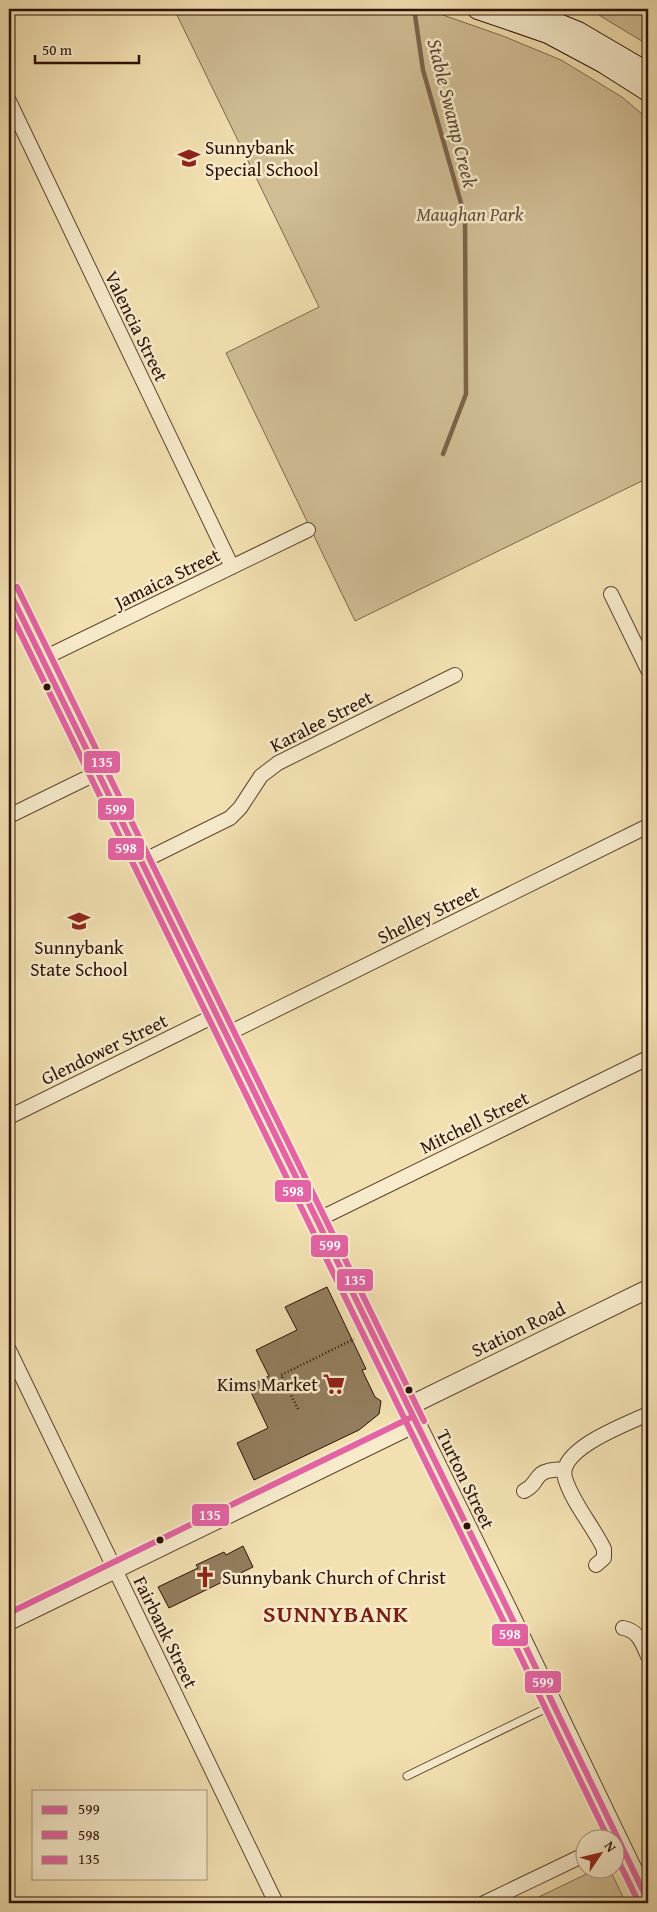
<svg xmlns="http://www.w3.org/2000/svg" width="657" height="1912" font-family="'Gentium Book Plus',serif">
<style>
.green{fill:#d0bd94;stroke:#7e674c}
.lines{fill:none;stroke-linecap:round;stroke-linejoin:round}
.stream{stroke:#7b6349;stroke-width:4.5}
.building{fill:#937d5e;stroke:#2c1105}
.service-casing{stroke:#5e4530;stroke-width:9}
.minor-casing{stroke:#5e4530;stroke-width:16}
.tertiary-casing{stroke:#5e4530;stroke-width:20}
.secondary-casing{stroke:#2c1105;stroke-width:22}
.path{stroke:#2c1105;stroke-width:2.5;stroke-dasharray:1 2.5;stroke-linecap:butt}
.service{stroke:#f7ebcc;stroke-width:7}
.minor{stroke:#f7ebcc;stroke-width:14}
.tertiary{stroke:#f7ebcc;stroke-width:18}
.secondary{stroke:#f7ebcc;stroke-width:20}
.bus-1-casing{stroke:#f7ebcc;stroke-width:10}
.bus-2-casing{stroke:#f7ebcc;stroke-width:10}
.bus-3-casing{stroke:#f7ebcc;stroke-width:10}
.bus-1{stroke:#e463a4;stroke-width:6}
.bus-2{stroke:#e463a4;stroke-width:6}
.bus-3{stroke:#e463a4;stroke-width:6}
.bus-dot{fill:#2c1105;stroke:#f7ebcc;stroke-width:2}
.labels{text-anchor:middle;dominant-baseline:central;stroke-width:5;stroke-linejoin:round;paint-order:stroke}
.poi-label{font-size:19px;fill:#2c1105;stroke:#f7ebcc;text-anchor:start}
.park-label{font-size:19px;font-style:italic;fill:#654d37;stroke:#f7ebcc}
.street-label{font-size:19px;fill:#2c1105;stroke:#f7ebcc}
.water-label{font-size:20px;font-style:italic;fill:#604833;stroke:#f7ebcc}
.district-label{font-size:24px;font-weight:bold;letter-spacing:1px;fill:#7a1f14;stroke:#f7ebcc}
.line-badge{stroke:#f7ebcc;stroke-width:2}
.badge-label{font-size:14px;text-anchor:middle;font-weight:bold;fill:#fff}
</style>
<rect width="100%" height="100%" fill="#f2e0b1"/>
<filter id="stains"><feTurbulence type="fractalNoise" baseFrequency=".004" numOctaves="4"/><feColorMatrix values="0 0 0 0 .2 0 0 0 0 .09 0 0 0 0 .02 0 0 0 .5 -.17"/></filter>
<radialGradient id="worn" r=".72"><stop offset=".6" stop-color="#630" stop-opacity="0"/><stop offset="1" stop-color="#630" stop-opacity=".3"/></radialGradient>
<path class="green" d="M174,9H426L503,36L561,60L622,97L648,119V309L645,326L648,334V478L355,621L226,353L319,307Z
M589,9H648V46L645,43Z
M595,1870H605L611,1872L626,1903H526Z"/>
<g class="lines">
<path class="stream" d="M415,15L423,70L465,217L466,394L443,454"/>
</g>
<path class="building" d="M327,1287L366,1369L362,1370L375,1397L381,1401L379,1414L359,1430L254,1480L237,1443L268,1428L248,1386L269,1376L256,1350L297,1330L285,1307Z
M243,1546L253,1567L169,1608L158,1587L198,1568L196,1565L224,1552L226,1555Z"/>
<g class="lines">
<g class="service-casing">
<path id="service" d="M407,1776L553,1705"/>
</g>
<g class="minor-casing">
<path id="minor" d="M9,101L232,567
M611,594L648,670
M42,659L308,530
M9,816L97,773
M141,862L230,818L240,808L261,776L278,763L455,675
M225,1035L648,826
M9,1117L216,1015
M317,1220L648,1058
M9,1350L276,1903
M524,1491C536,1485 533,1481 541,1474C547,1469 557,1470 564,1469
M596,1565L604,1558V1549C593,1526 572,1502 565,1478C557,1449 627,1424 648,1414
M9,1623L416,1425
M623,1628C639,1631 642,1643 648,1656
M484,1903L584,1855"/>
</g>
<g class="tertiary-casing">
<path id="tertiary" d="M9,591L508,1610L648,1901
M407,1407L648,1289"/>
</g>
<g class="secondary-casing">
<path id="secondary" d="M478,9L548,33L604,63L648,91
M522,9L578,32L648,73"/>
</g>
<path class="path" d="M298,1409L281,1375L354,1339"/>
<use href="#service" class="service"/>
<use href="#minor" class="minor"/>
<use href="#tertiary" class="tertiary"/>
<use href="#secondary" class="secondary"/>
<g class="bus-1-casing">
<path id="bus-1" d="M9,591L508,1610L648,1901"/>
</g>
<g class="bus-2-casing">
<path id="bus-2" d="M9,610L500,1614L609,1840
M614,1852L639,1903"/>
</g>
<g class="bus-3-casing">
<path id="bus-3" d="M17,587L424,1421
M9,1613L412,1417"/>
</g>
<use href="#bus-1" class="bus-1"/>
<use href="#bus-2" class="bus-2"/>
<use href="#bus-3" class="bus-3"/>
</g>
<defs>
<g id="school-bare" transform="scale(1.725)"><path d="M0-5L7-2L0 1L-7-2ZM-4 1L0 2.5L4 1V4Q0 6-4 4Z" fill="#8f2418" stroke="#f7ebcc" stroke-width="2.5" paint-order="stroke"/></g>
<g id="supermarket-bare" transform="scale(1.725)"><path d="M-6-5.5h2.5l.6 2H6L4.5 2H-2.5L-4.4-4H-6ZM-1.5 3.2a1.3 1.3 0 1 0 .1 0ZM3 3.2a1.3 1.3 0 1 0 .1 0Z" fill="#8f2418" stroke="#f7ebcc" stroke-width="2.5" paint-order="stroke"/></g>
<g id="church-bare" transform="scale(1.725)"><path d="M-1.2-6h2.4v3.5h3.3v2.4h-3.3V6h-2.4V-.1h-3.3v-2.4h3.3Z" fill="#8f2418" stroke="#f7ebcc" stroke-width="2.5" paint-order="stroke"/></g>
</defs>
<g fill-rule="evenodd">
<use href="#school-bare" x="189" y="158"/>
<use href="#school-bare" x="79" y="921"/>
<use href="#supermarket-bare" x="334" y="1384"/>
<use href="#church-bare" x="205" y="1577"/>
</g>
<g class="bus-dot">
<circle cx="47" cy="687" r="4.5"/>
<circle cx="409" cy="1390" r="4.5"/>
<circle cx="467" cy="1526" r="4.5"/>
<circle cx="160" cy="1540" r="4.5"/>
</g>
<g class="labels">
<g class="poi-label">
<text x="205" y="147">Sunnybank<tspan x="205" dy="22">Special School</tspan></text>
<text x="79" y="947" text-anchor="middle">Sunnybank<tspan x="79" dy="22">State School</tspan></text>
<text x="318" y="1384" text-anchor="end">Kims Market</text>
<text x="222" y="1577">Sunnybank Church of Christ</text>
</g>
<g class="park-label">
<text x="470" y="214">Maughan Park</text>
</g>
<g class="street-label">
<text transform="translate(137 326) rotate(64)">Valencia Street</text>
<text transform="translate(167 578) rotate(-26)">Jamaica Street</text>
<text transform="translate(321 721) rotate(-27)">Karalee Street</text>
<text transform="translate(428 914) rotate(-26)">Shelley Street</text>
<text transform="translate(104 1049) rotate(-26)">Glendower Street</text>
<text transform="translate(474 1122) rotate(-26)">Mitchell Street</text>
<text transform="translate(518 1329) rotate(-26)">Station Road</text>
<text transform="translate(466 1479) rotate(64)">Turton Street</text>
<text transform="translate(166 1632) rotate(64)">Fairbank Street</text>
</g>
<g class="water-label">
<text transform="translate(453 113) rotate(76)">Stable Swamp Creek</text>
</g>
<g class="district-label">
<text x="336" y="1613">SUNNYBANK</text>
</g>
</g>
<g class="line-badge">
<rect x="83" y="750" width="38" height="24" rx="5" fill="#e463a4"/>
<rect x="97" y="797" width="38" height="24" rx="5" fill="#e463a4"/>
<rect x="107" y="837" width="38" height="24" rx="5" fill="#e463a4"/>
<rect x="274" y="1179" width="38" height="24" rx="5" fill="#e463a4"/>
<rect x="310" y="1234" width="39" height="24" rx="5" fill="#e463a4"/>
<rect x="336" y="1268" width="38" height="24" rx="5" fill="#e463a4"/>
<rect x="191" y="1503" width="39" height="24" rx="5" fill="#e463a4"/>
<rect x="491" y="1623" width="38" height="24" rx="5" fill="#e463a4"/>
<rect x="524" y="1670" width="38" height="24" rx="5" fill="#e463a4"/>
</g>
<g class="badge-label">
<text x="102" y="767">135</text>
<text x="116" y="814">599</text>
<text x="126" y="853">598</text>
<text x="293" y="1196">598</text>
<text x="330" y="1250">599</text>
<text x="355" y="1285">135</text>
<text x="210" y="1520">135</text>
<text x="510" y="1639">598</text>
<text x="543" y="1687">599</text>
</g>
<rect width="657" height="1912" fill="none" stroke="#f2e0b1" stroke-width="30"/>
<rect x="10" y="10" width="637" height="1892" fill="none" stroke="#2c1105" stroke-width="2.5"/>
<rect x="15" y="15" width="627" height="1882" fill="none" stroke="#2c1105"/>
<rect x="32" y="1790" width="175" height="90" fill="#f7ebcc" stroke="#a6947c"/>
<rect x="42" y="1806" width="25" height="8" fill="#e463a4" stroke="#a6947c"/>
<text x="78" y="1814" font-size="15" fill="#2c1105">599</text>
<rect x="42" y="1831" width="25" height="8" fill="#e463a4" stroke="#a6947c"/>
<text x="78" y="1840" font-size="15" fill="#2c1105">598</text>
<rect x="42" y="1856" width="25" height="8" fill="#e463a4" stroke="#a6947c"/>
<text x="78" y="1864" font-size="15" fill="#2c1105">135</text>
<g transform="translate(600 1854) rotate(55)"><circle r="24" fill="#f7ebcc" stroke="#a6947c"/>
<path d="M0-4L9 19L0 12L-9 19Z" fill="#8f2418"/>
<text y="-8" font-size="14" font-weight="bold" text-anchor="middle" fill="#2c1105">N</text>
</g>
<path d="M35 55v8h104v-8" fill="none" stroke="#2c1105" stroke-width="2.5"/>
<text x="42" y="55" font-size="15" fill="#2c1105" stroke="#f7ebcc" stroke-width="4" paint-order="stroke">50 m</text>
<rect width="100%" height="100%" filter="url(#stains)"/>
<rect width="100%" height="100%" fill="url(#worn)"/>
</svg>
